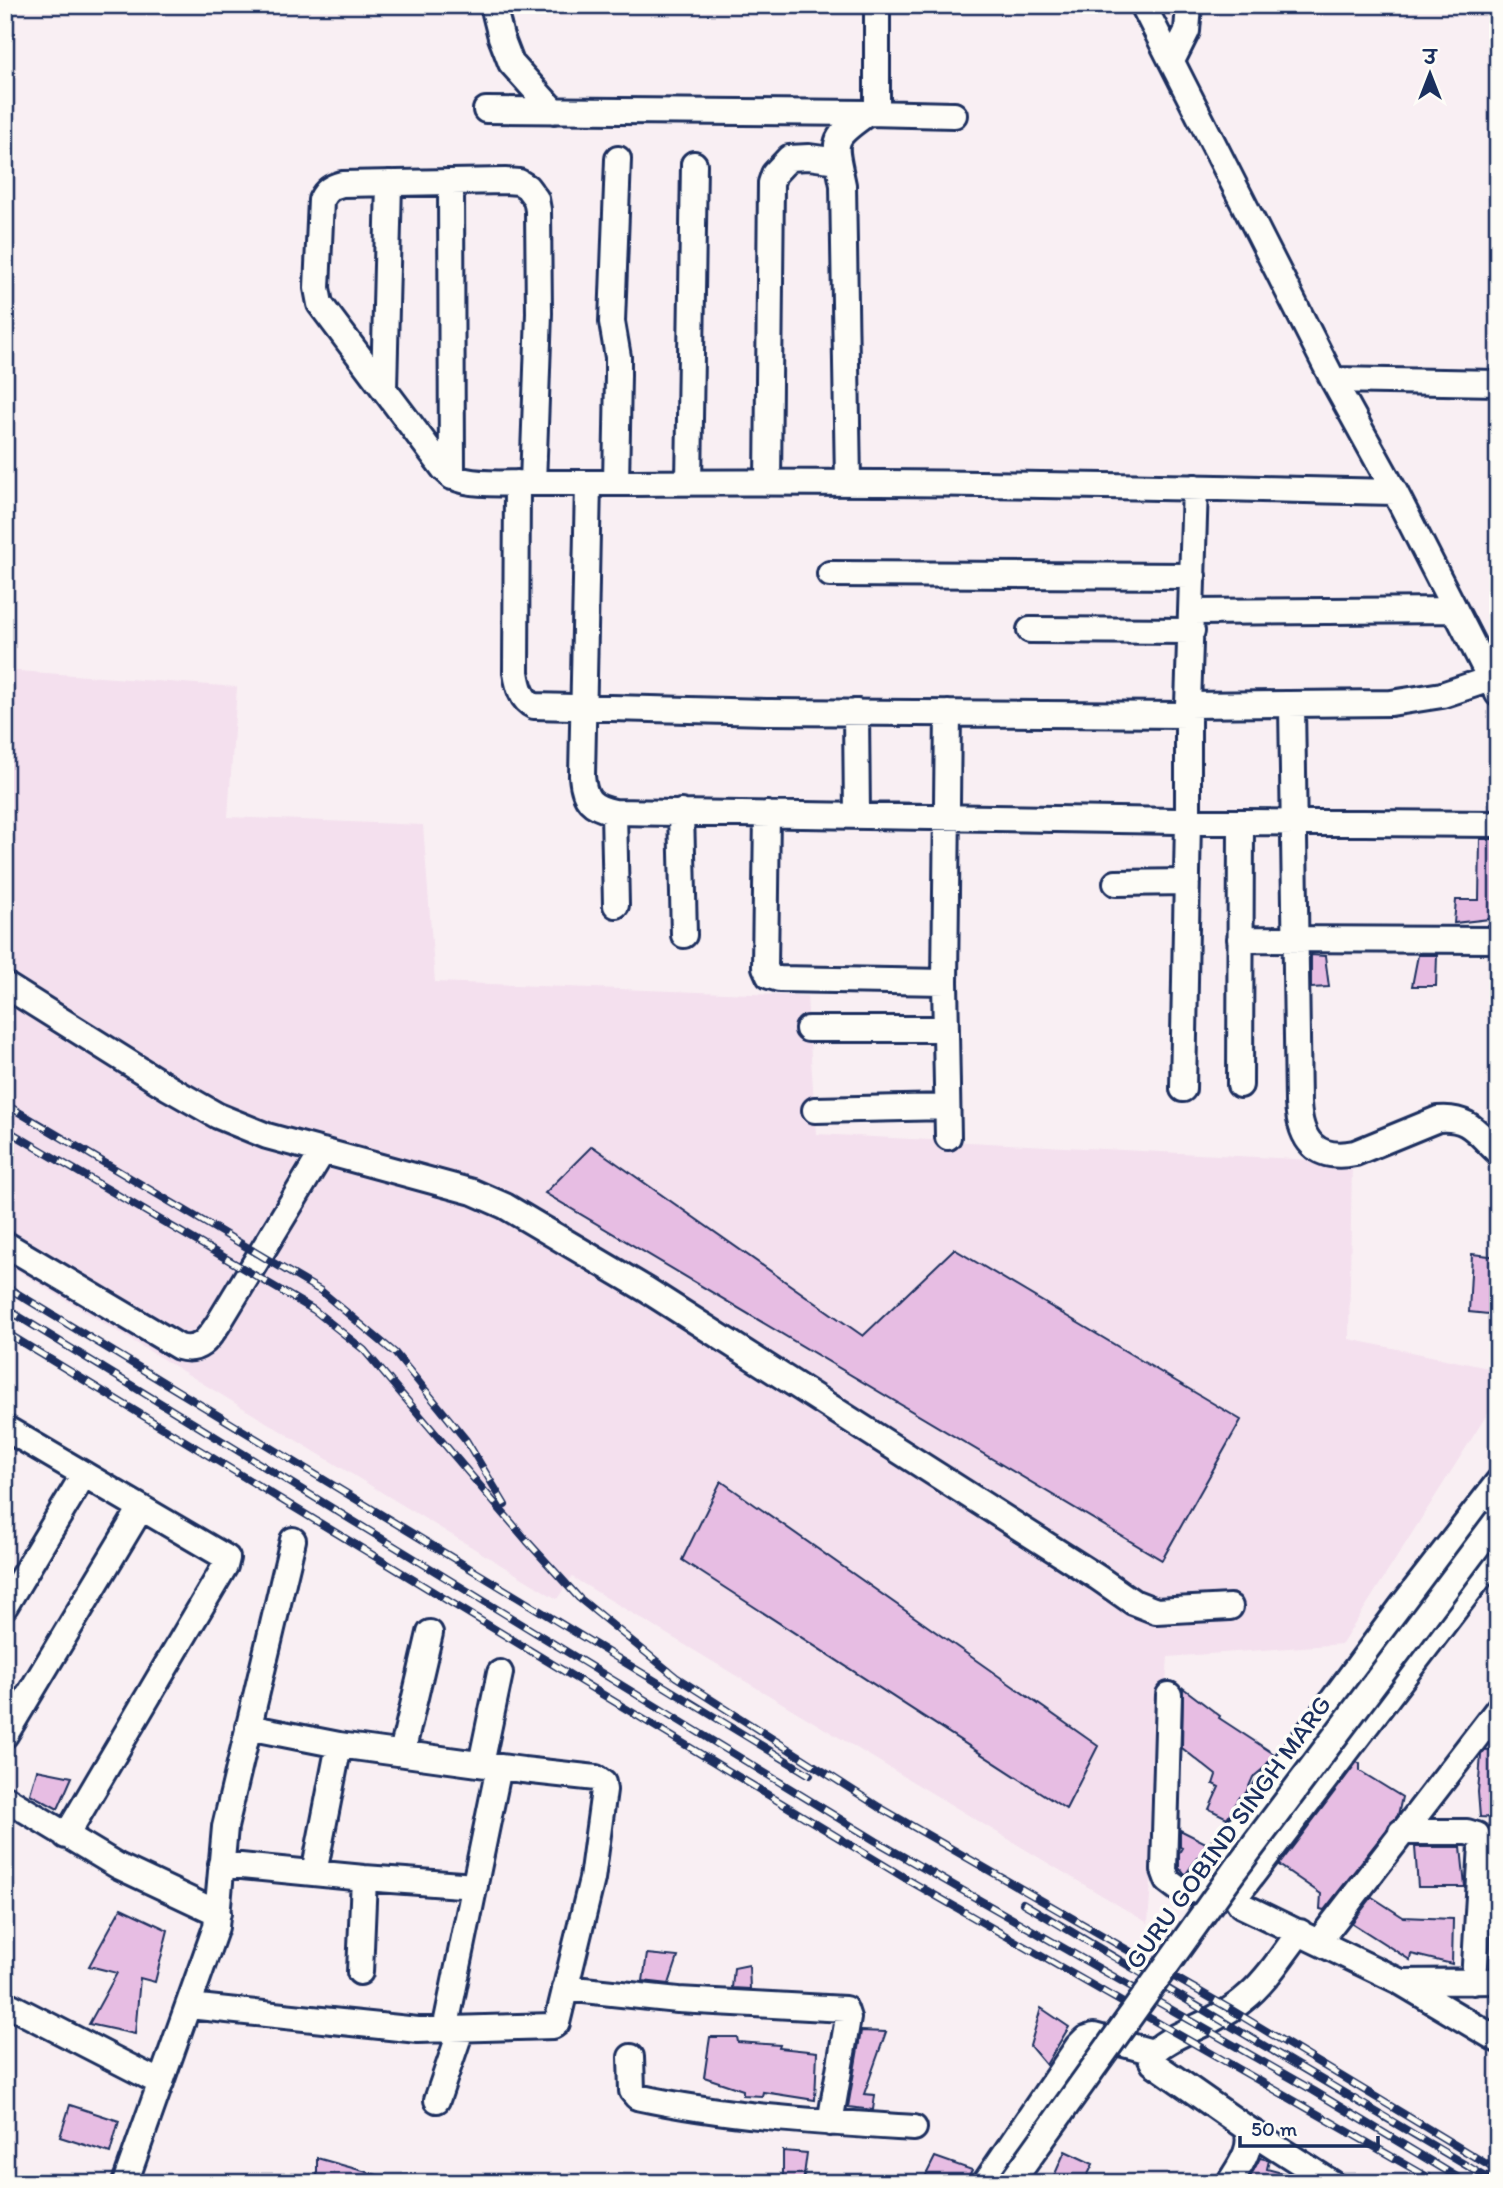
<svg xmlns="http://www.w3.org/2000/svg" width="1503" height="2188" font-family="Itim,'Playpen Sans Deva',sans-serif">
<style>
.built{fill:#f4e0ee}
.building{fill:#e7bde3;stroke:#1b2f5e;stroke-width:2}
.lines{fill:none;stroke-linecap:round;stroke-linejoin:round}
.minor-casing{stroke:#1b2f5e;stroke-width:30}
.minor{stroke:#fdfcf7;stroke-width:24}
.rail-casing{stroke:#1b2f5e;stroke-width:8}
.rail{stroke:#fdfcf7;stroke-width:5;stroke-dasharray:16;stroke-linecap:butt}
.minor-bridge-casing{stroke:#1b2f5e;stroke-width:30;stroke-linecap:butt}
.minor-bridge{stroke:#fdfcf7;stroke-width:24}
.labels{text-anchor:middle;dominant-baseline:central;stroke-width:7;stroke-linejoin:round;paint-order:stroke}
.street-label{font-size:26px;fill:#1b2f5e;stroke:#fdfcf7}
</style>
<rect width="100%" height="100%" fill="#f9eff3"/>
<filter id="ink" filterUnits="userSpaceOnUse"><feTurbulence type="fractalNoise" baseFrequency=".0143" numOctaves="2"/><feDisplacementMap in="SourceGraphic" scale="14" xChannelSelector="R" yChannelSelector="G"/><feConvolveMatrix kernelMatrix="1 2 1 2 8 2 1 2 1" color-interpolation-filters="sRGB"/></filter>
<g filter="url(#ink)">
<path class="built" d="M5,670L237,687L228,817L423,825L435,982L807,996L816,1134L1352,1162L1349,1339L1498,1370V1397L1342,1644L1168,1657L1148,1923L572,1577L557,1599L5,1263Z"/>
<path class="building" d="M1480,839H1498V918L1454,923L1456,900H1479Z
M1311,955L1325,956L1329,987L1311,988Z
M1418,955H1437L1436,986H1412Z
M592,1146L863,1336L954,1249L1241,1420L1162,1560L545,1193Z
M1472,1254L1498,1257V1315L1469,1312Z
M721,1481L1098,1746L1066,1809L682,1560Z
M1183,1688L1220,1716L1219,1718L1274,1754L1264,1768L1253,1777L1247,1791L1242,1798L1240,1797L1227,1818L1209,1809L1219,1787L1213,1784L1216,1775L1182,1748Z
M1498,1749V1818L1480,1817L1478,1792L1481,1755L1485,1750Z
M1357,1762L1360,1764V1771L1402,1797L1398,1815L1324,1910L1320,1909L1321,1894L1279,1865Z
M37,1770L72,1777L58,1809L30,1794Z
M1180,1830L1208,1844L1185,1875L1179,1868V1853L1182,1848L1180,1847Z
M1415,1847H1461L1465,1887H1418Z
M1372,1897L1403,1917L1453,1919L1452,1964L1411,1954L1410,1960L1352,1923Z
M121,1908L168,1930L155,1982L140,1978L135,2034L89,2024L117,1973L89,1966Z
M647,1954L678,1957L669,1984L643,1981Z
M749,1965L750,1989L732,1988L734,1968Z
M1041,2008L1069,2027L1046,2065L1030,2046Z
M861,2031L886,2032L864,2094L875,2095L873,2110L848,2107Z
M710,2037H737L738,2042L780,2045L779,2048L817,2052L815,2100L763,2092L762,2096L743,2095V2090L704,2077Z
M70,2105L119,2121L110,2153L60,2137Z
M783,2151L807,2153L803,2183H783Z
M1065,2151L1093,2164L1084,2183H1051Z
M935,2157L972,2170L965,2183H922Z
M317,2158L388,2178L387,2183H317Z
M1260,2158L1269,2160L1267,2169L1293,2176L1298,2179V2183H1247Z"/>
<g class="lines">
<g class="minor-casing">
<path id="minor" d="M493,5L501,37L511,63L554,111
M1143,5L1333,380L1395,492L1498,694
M1172,61L1187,31L1189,5
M486,110L868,113L954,115
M877,113V5
M451,182L452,477
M1333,380L1498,383
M384,389L389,183
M848,481L843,185C834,140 829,140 868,113
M689,482L694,164
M768,482L771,183L774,174L789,158L809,157L838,161
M517,483L516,672C518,685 521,700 534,706L767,712L1188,715
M533,483L539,313L538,210L536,199L527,187L519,182L505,181L342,184C331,187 326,190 321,200L317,288L320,304L444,469C451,476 456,479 466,481C485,485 506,483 525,483C560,483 595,483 631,483C886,481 1140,486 1395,492
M588,483L582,776C584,800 591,807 614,812L1241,822L1498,824
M616,483L618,375V357L612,322L618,159
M830,574L1193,576
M1193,612L1455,610
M1030,630L1192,631
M1188,705L1391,703L1442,695L1490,679
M1292,705L1298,1103C1300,1140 1315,1161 1355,1153L1438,1119C1469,1116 1477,1133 1498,1152
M856,712L857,815
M948,713L945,982L948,1137
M614,812L616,905
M681,812L684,935
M767,814L765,967L769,976L779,979L945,982
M1116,883L1187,882
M1240,939L1498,940
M5,985L169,1088L218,1116L267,1136L473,1192L505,1206L647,1290L1097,1577L1133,1602L1156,1611L1230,1607
M808,1029H946
M1240,1085L1241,822
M1183,1089L1188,820V705L1195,487
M815,1110L947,1107
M5,1244L179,1347C199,1353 208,1339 218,1324L323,1151
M5,1428L227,1558L225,1566L66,1836
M1498,1553L1237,1895V1899L1241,1905L1401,1982L1498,1981
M5,1606L84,1474
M1169,1695L1164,1870L1168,1881L1184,1893L1194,1888L1402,1606L1498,1482
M5,1735L141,1508
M402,1753L430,1633
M481,1764L500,1673
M5,1798L118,1866L218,1913
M1401,1832H1467L1477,1835L1482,1844L1474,1982
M221,1864L364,1878L475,1886
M314,1873L339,1745
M1319,1941L1498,1709
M360,1972L364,1878
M1402,1983L1498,2040
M565,1988L678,2000L845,2009L848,2018L830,2123
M5,2003L161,2083
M189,2006L418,2030L553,2026L557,2023L592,1879L604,1790L603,1783L596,1778L523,1770L339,1745L248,1727
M445,2030L499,1767
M631,2057L632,2091L637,2097C729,2117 821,2122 914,2128
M437,2100L461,2030
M1246,2128L1332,2183
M125,2183L216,1927L225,1827L293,1540
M985,2183L1078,2046L1085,2039L1094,2036L1153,2052
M1229,2183C1239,2167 1255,2147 1246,2128L1153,2063L1150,2057C1160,2040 1198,2028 1215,2018C1225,2013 1235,2007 1243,2000C1266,1982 1282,1955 1300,1932"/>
</g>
<use href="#minor" class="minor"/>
<g class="rail-casing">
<path id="rail" d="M5,1104L321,1291L395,1353L466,1440L505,1505
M5,1129L314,1310L364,1350L527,1541L579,1598L676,1677L879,1807L1230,2009L1498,2171
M5,1286L810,1775
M5,1308L876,1841L1314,2091L1467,2183
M5,1332L910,1881L1438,2183
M1023,1903C1180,1997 1339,2089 1496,2183"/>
</g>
<use href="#rail" class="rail"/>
<g class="minor-bridge-casing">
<path id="minor-bridge" d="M1011,2183L1234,1871L1498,1519"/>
</g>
<use href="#minor-bridge" class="minor-bridge"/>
</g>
</g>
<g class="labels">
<g class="street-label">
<text transform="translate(1228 1832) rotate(-54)">GURU GOBIND SINGH MARG</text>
</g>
</g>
<rect width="1503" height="2188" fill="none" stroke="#fdfcf7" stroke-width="28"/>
<rect x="14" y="14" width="1475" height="2160" fill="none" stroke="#1b2f5e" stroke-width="2.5" filter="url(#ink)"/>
<g transform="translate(1430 74)" stroke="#fdfcf7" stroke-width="5" paint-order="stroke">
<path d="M0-5L12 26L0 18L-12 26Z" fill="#1b2f5e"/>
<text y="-10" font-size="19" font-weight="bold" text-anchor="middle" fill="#1b2f5e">उ</text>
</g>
<path d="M1240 2136v10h138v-10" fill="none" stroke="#1b2f5e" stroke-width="3.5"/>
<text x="1251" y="2136" font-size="21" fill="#1b2f5e" stroke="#fdfcf7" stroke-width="5" paint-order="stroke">50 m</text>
</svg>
